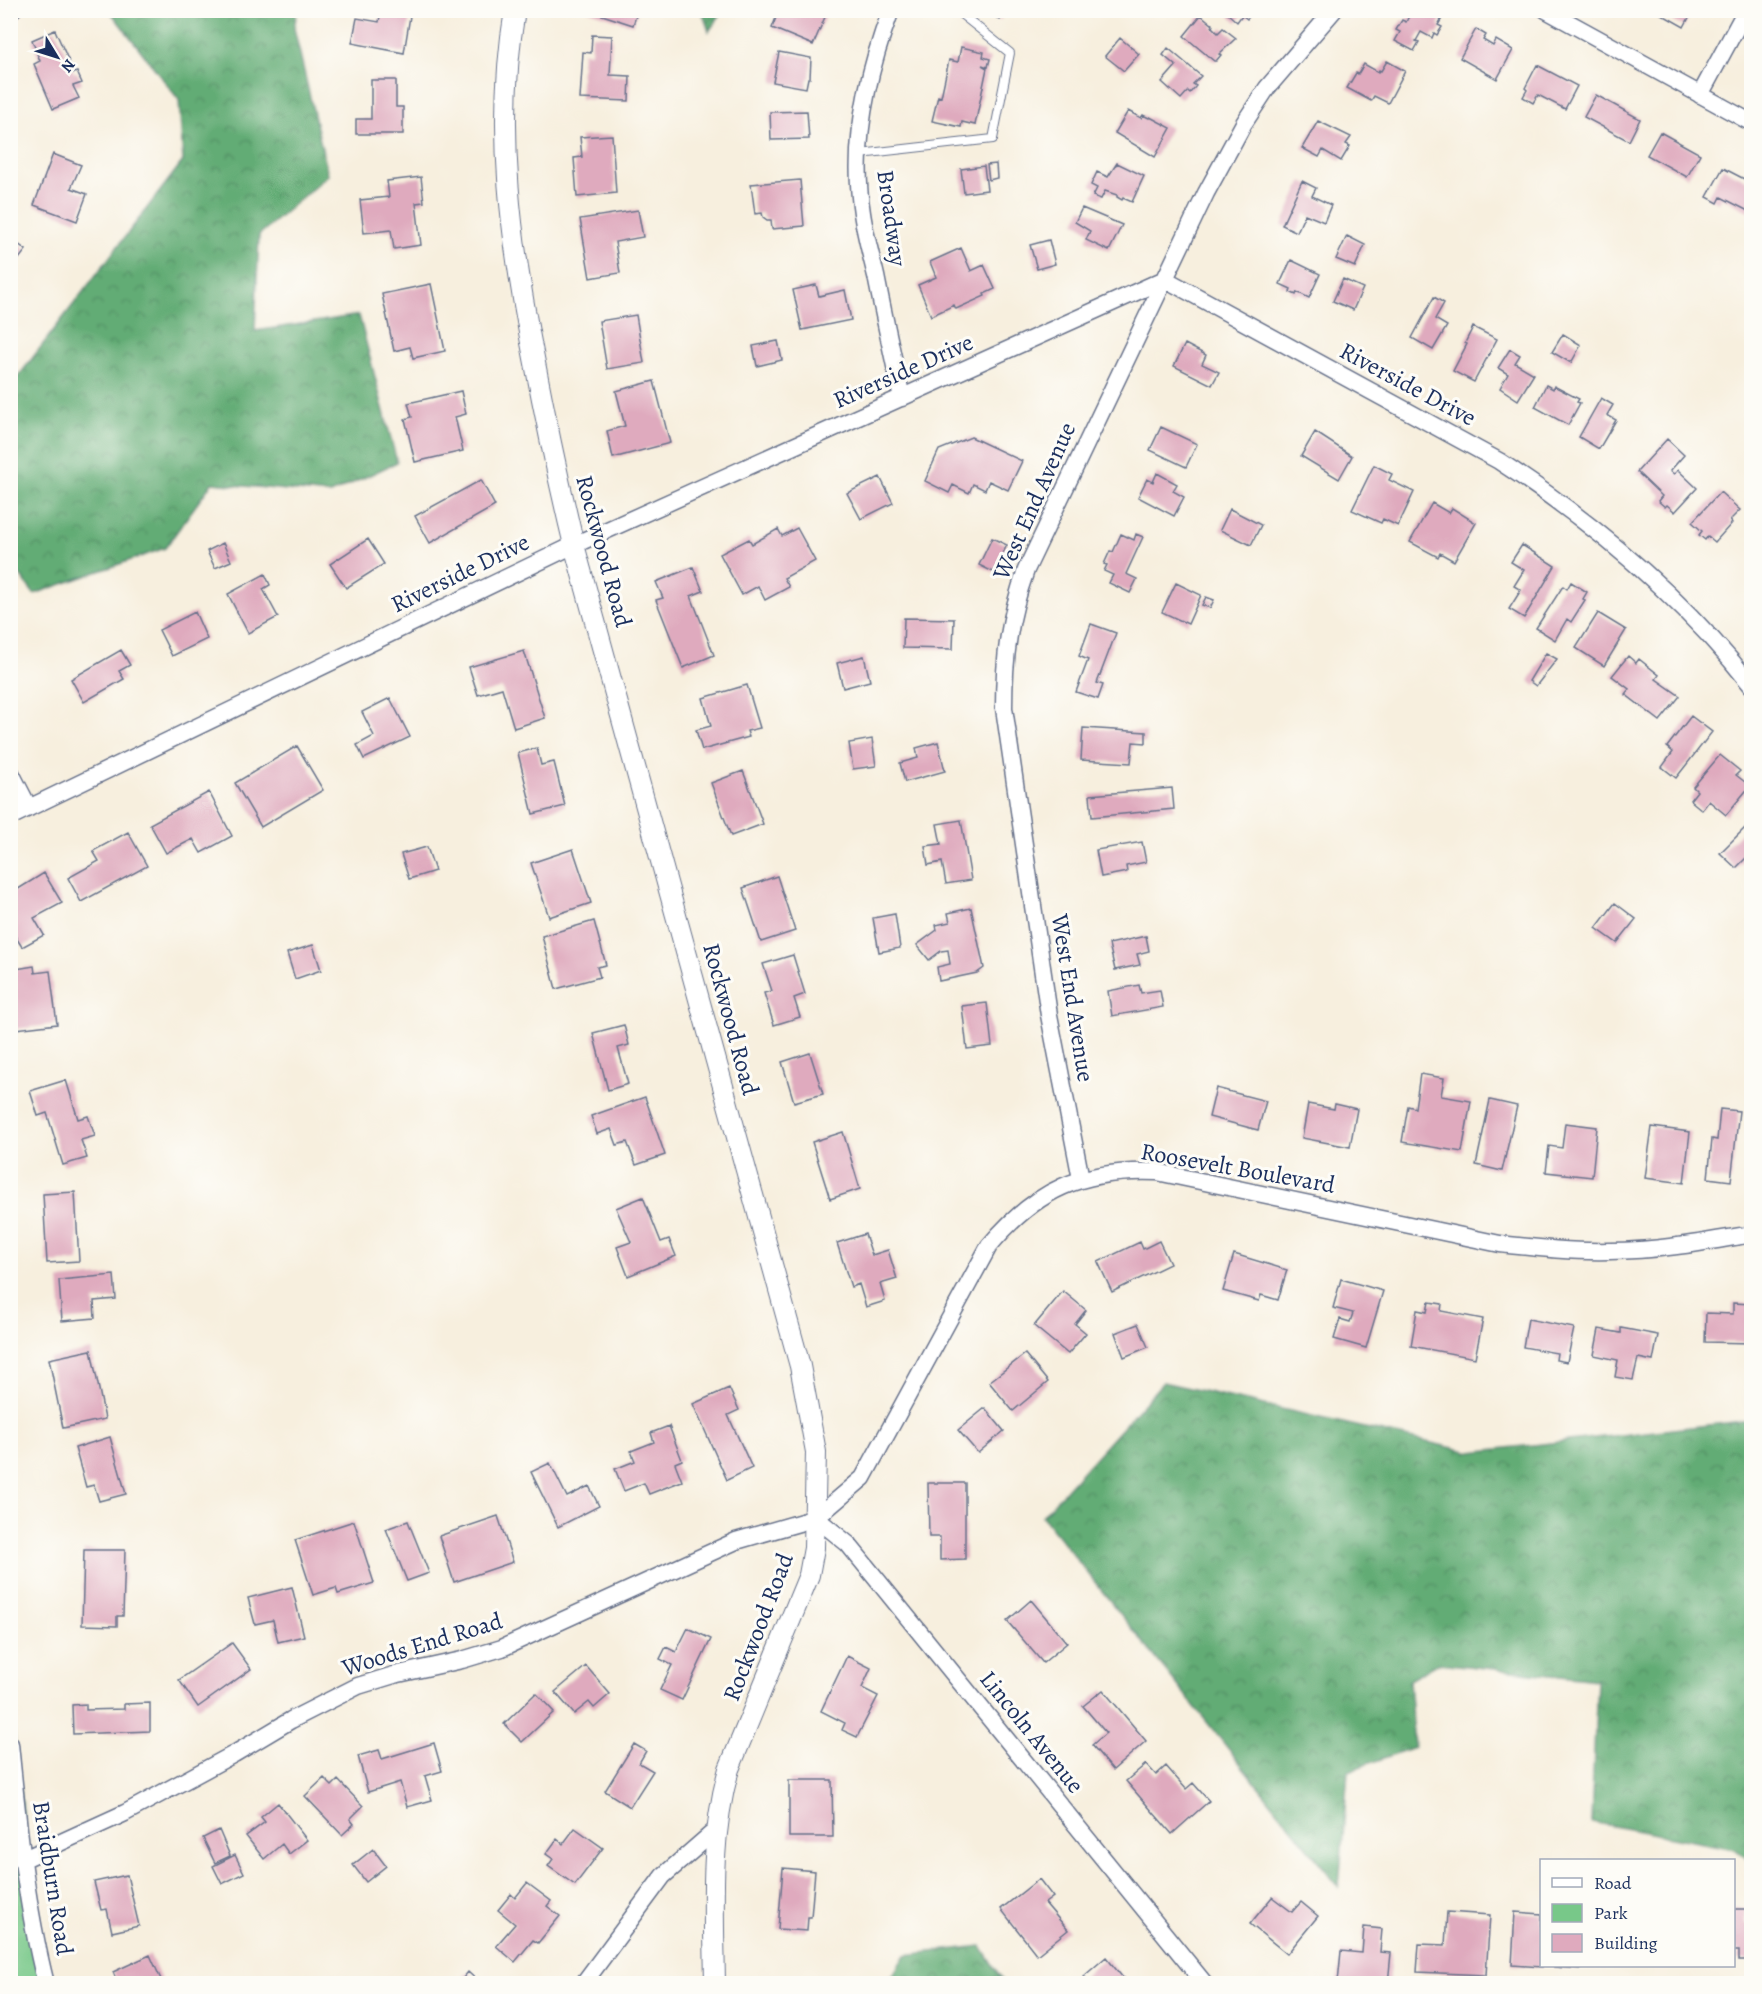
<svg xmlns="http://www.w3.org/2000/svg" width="1762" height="1994" font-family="Alegreya,serif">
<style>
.green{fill:#78c889;stroke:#4a7c74;stroke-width:1.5}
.forest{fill:url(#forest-crowns);stroke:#3e6e6a;stroke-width:1.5}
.building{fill:#dfaabe}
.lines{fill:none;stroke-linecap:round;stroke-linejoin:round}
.service-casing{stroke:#68728b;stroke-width:10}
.minor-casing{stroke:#68728b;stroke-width:19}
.tertiary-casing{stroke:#68728b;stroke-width:22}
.service{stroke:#fff;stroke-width:8}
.minor{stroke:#fff;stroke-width:16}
.tertiary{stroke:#fff;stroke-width:20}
.labels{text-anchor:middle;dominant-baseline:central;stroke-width:6;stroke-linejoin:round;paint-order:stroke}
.street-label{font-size:24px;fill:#1b2f5e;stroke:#fdfcf7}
</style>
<defs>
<pattern id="forest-crowns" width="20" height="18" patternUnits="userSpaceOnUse" patternTransform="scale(1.5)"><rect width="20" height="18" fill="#62ac75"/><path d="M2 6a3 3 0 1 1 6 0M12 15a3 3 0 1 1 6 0" fill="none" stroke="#508c63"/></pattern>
</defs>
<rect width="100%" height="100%" fill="#fdfcf7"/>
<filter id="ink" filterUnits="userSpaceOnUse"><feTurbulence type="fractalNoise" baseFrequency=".0167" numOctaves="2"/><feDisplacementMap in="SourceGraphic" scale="12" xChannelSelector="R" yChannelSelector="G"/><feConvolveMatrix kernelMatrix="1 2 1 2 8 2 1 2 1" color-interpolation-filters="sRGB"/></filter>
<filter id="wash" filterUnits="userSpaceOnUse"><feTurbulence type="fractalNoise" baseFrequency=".008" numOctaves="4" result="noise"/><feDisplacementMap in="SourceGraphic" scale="24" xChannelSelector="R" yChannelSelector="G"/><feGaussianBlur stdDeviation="1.35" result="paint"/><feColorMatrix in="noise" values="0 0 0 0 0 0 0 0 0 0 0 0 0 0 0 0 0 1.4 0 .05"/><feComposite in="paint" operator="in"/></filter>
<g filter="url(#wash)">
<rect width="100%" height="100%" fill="#f7efde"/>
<path class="green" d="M10,1700L39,1952L50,1983H11Z"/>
<path class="forest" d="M110,11H297L294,28L328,175L259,235L255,331L359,315L397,462L330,494L212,483L165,548L34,594L11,563V386L183,161L179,100Z
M702,11H723L709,31Z
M1163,1382L1471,1452L1751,1420V1862L1735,1849L1591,1822L1597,1680L1439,1663L1409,1680L1414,1747L1348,1771L1339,1887L1042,1516Z
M981,1946L1004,1983H888L905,1955Z"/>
<g id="blocks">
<path class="building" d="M10,10H25L10,23Z
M381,10H411L404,53L352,43L357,18L379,22Z
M587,10H638L633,25Z
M779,10H828L813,45L772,28Z
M984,10H1006L1000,20Z
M1229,10H1255L1247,19L1242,15L1237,22L1227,13Z
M1412,10H1436L1444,15L1438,25L1442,27L1437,35L1434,33L1432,38L1421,32L1416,41L1419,42L1414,51L1395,41L1400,32L1396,30L1402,20L1406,22Z
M1654,10H1693L1684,27Z
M1201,15L1213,25L1212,27L1218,33L1223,28L1236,38L1219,54L1221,55L1216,61H1214L1184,36Z
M1476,29L1486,35L1483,40L1493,46L1496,40L1513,50L1497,79L1460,58Z
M55,30L74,73L77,72L82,83L73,86L79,98L53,109L34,64L40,61L32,40Z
M592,35L612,36L610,75L630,76L629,101L580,99L583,52L591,53Z
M1120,38L1139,54L1124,71L1105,56Z
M961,47L984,52L983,57L990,59L988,67L982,65L987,68L975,125L962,122L961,127L932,121L938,96L941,97L949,60L958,62Z
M1168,48L1201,76L1193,84L1196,86L1190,93L1188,91L1181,99L1162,82L1176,66L1163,55Z
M779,52L811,58L810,78H808L806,88L773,82Z
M1387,61L1405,71L1388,103L1374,96L1371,101L1347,88L1356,73L1358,74L1364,64L1378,72L1379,70L1381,71Z
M1537,65L1577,86L1565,109L1538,95L1533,103L1523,97L1527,90L1525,88Z
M371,80H396V107H403V134H356V119H371Z
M1596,95L1640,119L1629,141L1584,117Z
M807,111L809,139L771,140L770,112Z
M1128,111L1141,118L1143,115L1149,118L1150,117L1171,128L1155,157L1115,133Z
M1318,121L1351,137L1346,144L1350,146L1341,161L1323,150L1319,157L1302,148Z
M1660,132L1700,154L1687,177L1647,155Z
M612,135L616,193L577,197L574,158L582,157L580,137Z
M53,154L81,165L71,188L87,194L77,221L34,205Z
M1117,163L1144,176L1132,202L1123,198L1122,200L1117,197V195L1105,191L1101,199L1093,196L1097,188L1091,185L1097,172L1108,177Z
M996,164L997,178L989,180L987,165Z
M984,166L987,190L964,193L961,169Z
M1723,168L1752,183V213L1721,197L1718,203L1707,197Z
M421,177L424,202L416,203L421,245L394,249L391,230L364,233L360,200L389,197L387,181Z
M800,180L804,226L772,229L771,220H767L763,217L762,213L755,214L751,184Z
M1302,181L1316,188L1312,196L1331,205L1324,222L1305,214L1297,232L1282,225Z
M1082,208L1122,225L1109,251L1086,240L1090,231L1075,222Z
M638,210L643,237L615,242L620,273L590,278L580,219Z
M1347,236L1365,245L1355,267L1336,259Z
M10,238L26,250L10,270Z
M1049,240L1055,264L1037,269L1030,245Z
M961,248L971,271L984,265L995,289L984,294L985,296L956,309L954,305L931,316L918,285L936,277L930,262Z
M1291,260L1320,274L1309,298L1297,292L1296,295L1290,292L1291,289L1280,284Z
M1343,279L1363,288L1353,310L1333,301Z
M431,284L445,351L413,358L410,347L394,351L382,294Z
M816,285L819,296L845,290L851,320L802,330L793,290Z
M1434,297L1444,303L1435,319L1447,326L1433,350L1412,338Z
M636,315L644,363L607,369L599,321Z
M1473,327L1497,339L1474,382L1453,371L1467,344L1465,343Z
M1563,334L1581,345L1571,363L1552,352Z
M778,341L782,360L757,366L753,346Z
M1185,344L1206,355L1202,364L1219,372L1212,385L1174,366Z
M1510,349L1520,355L1515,363L1534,374L1518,400L1500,388L1508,374L1498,368Z
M654,381L670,443L613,458L607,431L625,426L616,391Z
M1546,385L1553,389L1554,386L1579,399L1577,402L1580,403L1568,425L1535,407Z
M461,391L466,414L455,417L463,451L415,462L405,419L412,417L408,403Z
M1601,398L1613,405L1607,415L1616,420L1599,449L1579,437Z
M1161,427L1197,444L1186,467L1150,450Z
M1315,432L1352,456L1339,479L1301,456Z
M971,437L1022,461L1008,490L989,481L985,490L973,484L969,493L953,485L949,493L925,481L939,450Z
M1667,439L1684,455L1670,471L1674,474L1678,470L1697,488L1675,512L1667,505L1665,507L1658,501L1662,496L1637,472Z
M1374,465L1392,474L1389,480L1414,492L1398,526L1383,519L1381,523L1352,510Z
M1157,473L1177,484L1173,491L1184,497L1174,516L1138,497L1147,479L1153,482Z
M880,477L893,503L861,519L847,493Z
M481,480L495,506L430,543L415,516Z
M1720,492L1740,510L1730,520L1732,523L1715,542L1708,536L1705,540L1699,535L1702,531L1692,522Z
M1432,503L1449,513L1452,508L1476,523L1454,561L1440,553L1438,557L1410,542Z
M1230,509L1261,525L1251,545L1220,530Z
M797,528L815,561L784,578L789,587L765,600L758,586L742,595L720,554L749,539L752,544L778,529L782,536Z
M1121,534L1134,540L1136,534L1143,537L1126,574L1137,579L1130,593L1109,583L1113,575L1104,571L1107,565L1104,564L1110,551L1113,552Z
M992,538L1007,545L993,572L979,565Z
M368,539L384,564L346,588L330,564Z
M223,543L231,561L215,568L207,551Z
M1522,545L1555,566L1524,618L1509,609L1521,590L1514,586L1524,570L1511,562Z
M693,567L703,591L691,596L714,655L683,668L656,600L663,598L656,582Z
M265,574L270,585L263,589L278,617L248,633L228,594Z
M1571,582L1587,592L1583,599L1585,600L1571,622L1567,619L1555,640L1536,628L1563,586L1567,589Z
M1176,583L1201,595L1188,624L1162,612Z
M1206,597L1214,600L1210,608L1202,605Z
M195,612L207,639L172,656L159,630Z
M1598,613L1626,630L1604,666L1576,648Z
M904,618L954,619L953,649L903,648Z
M1091,624L1116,633L1097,683L1103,685L1098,699L1076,692L1088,660L1079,656Z
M121,650L130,665L119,671L124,679L84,702L71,679Z
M524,651L545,718L514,728L502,688L478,695L469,667Z
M1546,653L1557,659L1536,686L1529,681Z
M864,656L870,681L843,688L837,663Z
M1628,656L1636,663L1639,659L1659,675L1656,679L1680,696L1660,721L1625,694L1629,689L1612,676Z
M747,685L760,728L747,731L749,737L702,750L696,730L711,726L703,698Z
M390,698L410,737L364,759L357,745L374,736L362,712Z
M1691,716L1712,732L1676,778L1662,767L1673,752L1667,747Z
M1083,728L1146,732V743L1133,742L1131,763L1081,760Z
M872,739L876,766L853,769L849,743Z
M938,742L945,771L905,782L900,763L918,758L916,748Z
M297,746L323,790L261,827L235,783Z
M537,748L541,765L554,762L565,806L533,814L518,753Z
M1720,755L1740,771L1736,775L1750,786L1726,815L1709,801L1702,810L1690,800L1697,791L1693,787Z
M743,771L763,824L731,836L711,783Z
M1172,788L1174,809L1092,817L1090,795Z
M209,792L232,836L201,853L193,839L166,853L150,824Z
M961,820L971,880L946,884L942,862L928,865L925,846L941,844L937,824Z
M1752,821V861L1747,857L1736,868L1720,853Z
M128,832L147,866L81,902L68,878L99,861L93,851Z
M1142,842L1146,862L1126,866L1127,872L1101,877L1096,850Z
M427,847L435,871L409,879L401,854Z
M573,849L591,903L549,917L531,863Z
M44,873L62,903L34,918L44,935L22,947L10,928V894Z
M777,876L795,931L761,942L743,888Z
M1615,903L1636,919L1617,943L1596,928Z
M971,908L984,968L977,973L939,981L937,967L950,964L948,950L941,951L929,960L917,945L937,930L936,925L950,922L948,913Z
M895,914L900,948L879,952L873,918Z
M594,921L606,965L597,967L600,977L556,989L542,936Z
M1146,936L1149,951L1137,954L1140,965L1115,970L1109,944Z
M313,945L321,970L295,979L287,953Z
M793,955L805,994L794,998L800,1017L774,1025L764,993L772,991L763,964Z
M34,966L35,973L50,971L57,1024L16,1029L10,987V970Z
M1139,985L1141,993L1160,990L1163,1007L1112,1016L1108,991Z
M987,1003L992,1046L967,1049L962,1006Z
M624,1025L629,1045L618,1048L628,1084L608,1090L593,1033Z
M810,1053L823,1094L794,1102L782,1062Z
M1420,1074L1444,1078L1441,1096L1471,1101L1462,1152L1402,1142L1408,1106L1415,1108Z
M66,1080L78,1119L88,1116L95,1136L81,1140L87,1158L63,1165L47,1113L38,1116L30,1091Z
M1216,1088L1266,1101L1258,1130L1209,1117Z
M645,1097L665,1155L636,1165L627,1142L617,1145L611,1129L597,1134L591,1116Z
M1490,1100L1517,1106L1502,1171L1476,1165Z
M1308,1104L1334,1109L1335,1104L1357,1109L1350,1147L1302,1138Z
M1720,1109L1739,1111L1731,1181L1708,1178L1712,1139L1717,1140Z
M1565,1123L1597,1127L1592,1177L1546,1172L1549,1146L1562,1148Z
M1652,1127L1690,1132L1684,1183L1645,1178Z
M843,1132L860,1189L830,1199L812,1142Z
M75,1192L79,1261L47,1263L43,1194Z
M643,1197L661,1242L669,1239L676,1256L628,1276L617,1247L631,1242L616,1208Z
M865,1234L872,1255L888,1250L897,1279L880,1284L885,1301L866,1307L859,1284L851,1287L837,1243Z
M1159,1241L1170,1264L1112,1292L1098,1262L1140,1242L1143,1249Z
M1234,1254L1287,1270L1278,1300L1261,1295L1259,1301L1223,1291Z
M114,1275L116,1299L94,1301L95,1318L62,1321L59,1280Z
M1341,1279L1383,1291L1366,1348L1334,1339L1340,1319L1350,1322L1353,1313L1333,1308Z
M1063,1291L1086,1310L1075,1324L1086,1333L1068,1354L1034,1326Z
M1429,1302L1442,1304L1441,1311L1483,1319L1475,1358L1411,1346L1417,1310L1427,1312Z
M1733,1303L1752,1304V1343L1705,1342L1706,1313L1733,1314Z
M1528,1319L1574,1328L1567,1362L1556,1360L1557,1353L1523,1347Z
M1138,1324L1148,1347L1124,1357L1115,1333Z
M1621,1328L1658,1335L1653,1361L1638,1358L1633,1380L1615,1377L1618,1360L1594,1355L1599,1329L1621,1333Z
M91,1350L105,1419L63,1428L49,1359Z
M1025,1354L1048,1382L1013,1411L989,1382Z
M729,1388L739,1410L728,1415L752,1468L727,1480L693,1404Z
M985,1408L1004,1431L978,1453L958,1430Z
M669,1426L682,1460L675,1463L682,1481L649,1494L644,1483L624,1491L615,1469L635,1461L631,1451L654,1442L651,1433Z
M110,1437L126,1494L99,1501L94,1485L86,1487L75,1448Z
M550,1463L567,1497L589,1486L599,1506L558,1527L531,1472Z
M928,1483H965V1559L940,1560V1537H929Z
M498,1516L513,1562L454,1582L439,1536Z
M354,1521L374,1583L338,1594L336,1588L313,1595L295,1540Z
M408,1521L429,1573L407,1581L386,1529Z
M84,1550H125L123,1616H117V1626L82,1625Z
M292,1587L304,1636L278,1642L273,1620L255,1624L248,1598Z
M1031,1600L1067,1643L1043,1663L1007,1621Z
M688,1628L711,1639L682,1700L660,1690L672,1665L660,1659L666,1647L676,1652Z
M232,1643L251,1669L198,1707L179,1680Z
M847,1656L871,1668L862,1688L878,1696L857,1737L842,1730L845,1723L821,1711Z
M586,1666L610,1694L594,1708L589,1702L574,1714L555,1692Z
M1103,1690L1146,1741L1113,1770L1092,1745L1106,1733L1083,1706Z
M536,1693L554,1712L522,1742L504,1724Z
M150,1703V1731L73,1734L72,1705L86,1704V1710L124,1709V1704Z
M434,1743L442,1771L425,1776L432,1800L407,1807L400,1782L368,1792L358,1756L379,1750L382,1759Z
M634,1744L646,1751L639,1763L653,1771L630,1807L605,1791Z
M1146,1764L1156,1775L1166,1766L1186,1789L1193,1783L1209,1801L1172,1834L1126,1781Z
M324,1778L332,1786L338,1780L363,1806L350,1819L354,1824L342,1835L305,1796Z
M789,1780H832L833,1837H789Z
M278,1803L307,1840L289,1854L282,1844L264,1859L246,1836L265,1822L261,1817Z
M575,1828L603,1848L575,1885L548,1866L553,1859L546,1854L557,1839L563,1844Z
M219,1830L230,1856L215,1863L203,1838Z
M373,1849L386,1866L366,1882L353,1865Z
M235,1855L244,1873L222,1884L213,1866Z
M783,1868L815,1871L811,1917H808L807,1931L778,1929Z
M127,1875L139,1926L112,1932L107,1909L101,1910L94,1882Z
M1039,1879L1053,1897L1045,1903L1068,1930L1037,1955L1001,1909Z
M527,1883L551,1901L547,1906L560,1916L538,1943L533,1940L515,1962L496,1946L515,1924L498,1910L511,1894L515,1898Z
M1272,1897L1292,1912L1301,1902L1318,1916L1287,1954L1250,1924Z
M1734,1909H1746V1924H1752V1960H1739V1951H1734Z
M1447,1912L1490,1915L1486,1975L1417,1972L1419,1944L1445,1945Z
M1515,1912L1542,1914V1967L1512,1965Z
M1364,1927L1382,1929L1380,1952L1391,1953L1388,1984L1338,1982L1341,1951L1362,1953Z
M150,1955L163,1984H118L113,1972Z
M1106,1957L1128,1984H1091L1084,1976Z
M1554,1966H1581V1969L1554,1967Z
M468,1972L481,1984H458Z"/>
</g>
</g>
<g filter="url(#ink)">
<use href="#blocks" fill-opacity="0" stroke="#68728b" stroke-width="1.5"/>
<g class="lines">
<g class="service-casing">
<path id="service" d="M860,154L993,139L1010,53L956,10"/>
</g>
<g class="minor-casing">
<path id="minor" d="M891,10C867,74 851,144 862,213C865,234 871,255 876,276C884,317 893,357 902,398
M1546,10L1752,123
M1700,95L1746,10
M10,771L29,808
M10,817L574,545L1165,279L1499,461C1594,523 1681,596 1752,686
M1081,1179L1049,1015L1004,708C1004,656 1009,618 1026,570L1206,193L1244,123L1267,88L1334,10
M816,1518L848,1544L1205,1984
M10,1744C18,1825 26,1905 46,1984
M22,1860L125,1813L234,1754L291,1720L358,1686L394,1675L462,1660L502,1648L736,1541L816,1518L863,1478L989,1246C1037,1189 1082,1169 1157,1172L1500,1244C1537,1248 1573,1252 1610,1251C1658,1251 1705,1242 1752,1234
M583,1984L663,1876L717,1829"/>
</g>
<g class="tertiary-casing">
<path id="tertiary" d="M515,10C495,127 511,243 534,358C546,421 559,483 574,545L800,1366L816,1452L814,1548L809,1575L729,1769C709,1839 714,1912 715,1984"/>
</g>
<use href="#service" class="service"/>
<use href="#minor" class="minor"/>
<use href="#tertiary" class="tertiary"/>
</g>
</g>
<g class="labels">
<g class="street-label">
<text transform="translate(892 218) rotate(82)">Broadway</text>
<text transform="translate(903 371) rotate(-24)">Riverside Drive</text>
<text transform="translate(1408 384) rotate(28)">Riverside Drive</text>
<text transform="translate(1034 501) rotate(-66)">West End Avenue</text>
<text transform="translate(604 551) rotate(75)">Rockwood Road</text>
<text transform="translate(460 573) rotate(-26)">Riverside Drive</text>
<text transform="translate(1073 998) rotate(81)">West End Avenue</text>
<text transform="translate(731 1019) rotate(75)">Rockwood Road</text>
<text transform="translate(1238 1168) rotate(10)">Roosevelt Boulevard</text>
<text transform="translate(758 1627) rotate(-69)">Rockwood Road</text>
<text transform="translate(422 1644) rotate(-17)">Woods End Road</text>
<text transform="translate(1032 1732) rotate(51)">Lincoln Avenue</text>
<text transform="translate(53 1878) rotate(81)">Braidburn Road</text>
</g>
</g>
<rect width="1762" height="1994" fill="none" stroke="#fdfcf7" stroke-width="36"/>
<rect x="1540" y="1859" width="195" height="108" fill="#fdfcf7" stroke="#a3aaba" stroke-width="1.5"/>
<rect x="1552" y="1878" width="30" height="9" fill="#ffffff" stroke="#a3aaba" stroke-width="1.5"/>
<text x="1594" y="1889" font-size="18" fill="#1b2f5e">Road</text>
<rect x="1552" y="1904" width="30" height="18" fill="#78c889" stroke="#a3aaba" stroke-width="1.5"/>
<text x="1594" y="1919" font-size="18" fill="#1b2f5e">Park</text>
<rect x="1552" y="1934" width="30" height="18" fill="#dfaabe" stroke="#a3aaba" stroke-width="1.5"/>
<text x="1594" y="1949" font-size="18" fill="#1b2f5e">Building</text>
<g transform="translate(57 57) rotate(128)" stroke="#fdfcf7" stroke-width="4.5" paint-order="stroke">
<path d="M0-4.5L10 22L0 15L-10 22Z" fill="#1b2f5e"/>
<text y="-9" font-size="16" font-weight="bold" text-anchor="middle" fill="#1b2f5e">N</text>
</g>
</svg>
